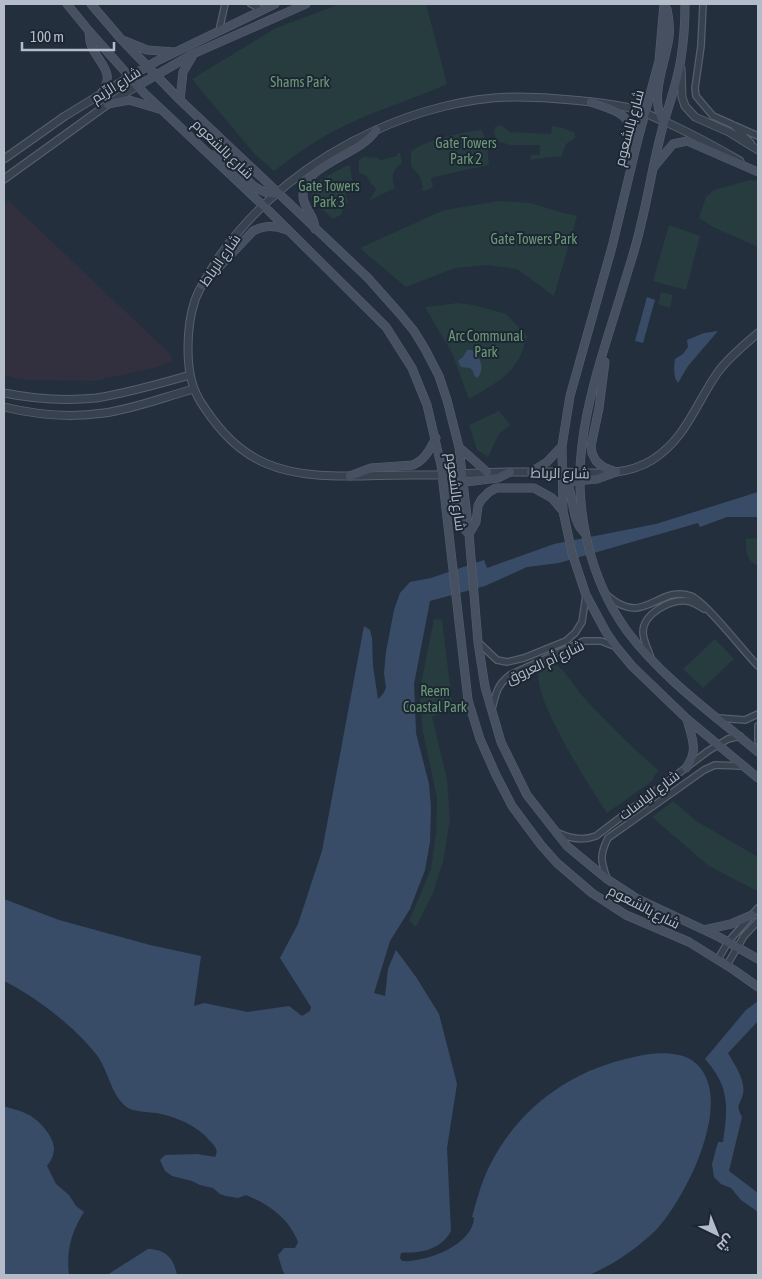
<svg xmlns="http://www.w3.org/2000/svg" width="762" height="1279" font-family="'Asap Condensed',Cairo,sans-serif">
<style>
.medical{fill:#32303f}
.green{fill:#263c3f}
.water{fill:#394c67}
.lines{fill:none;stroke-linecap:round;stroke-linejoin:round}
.minor-casing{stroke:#565f6c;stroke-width:8}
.tertiary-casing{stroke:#565f6c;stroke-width:9}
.secondary-casing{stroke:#565f6c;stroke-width:9}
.minor{stroke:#38414e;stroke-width:5.5}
.tertiary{stroke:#38414e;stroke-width:7}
.secondary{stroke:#465061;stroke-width:8}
.labels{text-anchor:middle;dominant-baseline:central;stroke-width:4;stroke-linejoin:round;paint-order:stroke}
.park-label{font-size:14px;fill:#6b9a76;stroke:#1d2633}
.street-label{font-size:14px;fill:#b4bcc9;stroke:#1d2633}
</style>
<rect width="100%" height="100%" fill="#242f3e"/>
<path class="medical" d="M9,201L170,354L173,361L158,367L94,381L27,380L4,375V205Z"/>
<path class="green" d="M340,4H426L447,84C414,99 379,109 346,125C320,137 296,154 274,171L253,152L192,79L276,28Z
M501,125L510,132L551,134L552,126L563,128L575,133V138L566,144L561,157C550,156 542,159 530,160L531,155H540V145H511L497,141L494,133L495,127Z
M482,130L487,144L489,165L433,177L431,179L433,187L425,191L422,190L423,186L419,175L411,166V152C423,140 464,132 482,130Z
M400,153L402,163C392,169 391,178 395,188L370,200L376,189L365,175L359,173V160L365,156L370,158L376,157L381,160L397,156V154Z
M350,165L352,180C341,186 346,194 348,203L342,208V214L333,219L312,200L311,188L313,184L346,166Z
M750,180L758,181V247L713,227L699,218L706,197L714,190Z
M500,201L531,203L556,211L577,216L554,296L517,269L487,265L455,268L406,287L360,248L444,210Z
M669,225L700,236L686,290L653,281Z
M661,292L673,295L670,308L658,304Z
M458,303L474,305L506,314L527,336C518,374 500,380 469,399L452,353L425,307Z
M499,411L510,425L499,434L488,457L477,450L469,425Z
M758,538V566C746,561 746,551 746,539Z
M434,619L442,620L453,709L432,717L447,779L450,819L443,862L433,893L416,927L409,921L431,869L436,833L437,798L423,732L420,702L422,679Z
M715,639L734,659L703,688L683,669Z
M551,660C566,670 574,687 586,700C609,725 633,748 658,770L652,781L607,813C591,789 530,695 539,669C541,665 547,662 551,660Z
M673,801L696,821L758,857L757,891L709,866L652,817Z"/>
<path class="water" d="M647,297L655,300L643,343L635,341Z
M718,331L688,366L678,383C673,377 674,366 675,359L683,354L688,347L687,340L704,333Z
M467,350H472C480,357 486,369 477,378L474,375L473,371L470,368L461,367L458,361L463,357Z
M758,492V517H727L700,527L698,523L559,563L527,567L485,586L430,601L414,684L416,733L429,784L431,808L430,842L425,870L410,909L390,941L374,993L385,996L388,969L396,950L416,977L439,1014L457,1084L447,1148L451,1231C445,1243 431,1251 417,1252C412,1253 406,1252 401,1253L400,1258L402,1261C425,1263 473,1245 474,1218L472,1217C477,1200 481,1183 489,1167C518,1108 571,1070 634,1057C652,1053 677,1050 693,1061C739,1095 685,1200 655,1231C636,1249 613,1265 589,1275H285L282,1269L278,1255L284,1248H295L298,1242C289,1218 268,1204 246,1195L238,1198L226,1196L220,1194L213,1188L200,1185L192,1181L172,1176L165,1171L160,1160L165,1155L197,1154L215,1157C219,1150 215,1146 210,1141C197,1125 176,1117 157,1113C148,1112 138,1112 130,1109C111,1099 109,1070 96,1054C74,1026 36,997 4,981V899L59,920L150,945L201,956L194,1006L204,1003L248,1012L289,1006L302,1016L310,1011L311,1007L280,958L298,924L322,851L364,626L370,630L372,638L373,666L378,699L383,694L386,688L384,673L386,652L394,610L400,593L410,582L431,578L484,560L487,568L554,544L656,524Z
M758,1001V1021L728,1053C734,1064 746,1080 743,1094C740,1106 735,1104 742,1117L729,1171L758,1193V1212L741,1200L731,1188L721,1184L714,1177L712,1164L718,1142H723C728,1107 730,1087 705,1059L746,1010Z
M4,1106C11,1109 20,1110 27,1114C38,1119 53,1135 54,1148C54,1155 51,1161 47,1166L56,1184L69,1195L76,1206L84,1212C71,1232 66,1252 69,1275H4Z
M148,1249C166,1249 174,1259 177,1275H107Z"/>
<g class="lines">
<g class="minor-casing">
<path id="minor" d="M251,4L263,10
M703,4L701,46L695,88L696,96L713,116L758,136
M219,31L225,4
M733,125L751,143
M608,596C645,628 658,584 691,596C705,601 744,652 758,666
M479,643L497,660L507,662L524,658L566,641L575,633L582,622L586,595
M651,658C648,649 643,640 643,632C643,614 670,599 687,601C693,602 698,605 704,609
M492,709C496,693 497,685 510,675L584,641H601L614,646
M718,718L745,720L758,714
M758,726V741
M558,833C571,839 583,841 596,836L708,751L728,739L740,736
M607,879C601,861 599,856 608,838L704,770L715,765L743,766
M718,959L728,942L758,908
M727,965L744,936L758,921"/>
</g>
<g class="tertiary-casing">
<path id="tertiary" d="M681,68L682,97L685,106L695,117L729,132L758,150
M4,159L65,116L129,77
M740,161C716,147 692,134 666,122C655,118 645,112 634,109C614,104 592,102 572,100C553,98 535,97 516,97C469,97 417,111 374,131C314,158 257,202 219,257C210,271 201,284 195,300C190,315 188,332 188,348C188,370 191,389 204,407C220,431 238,451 265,463C310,483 368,474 417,475C447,476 477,472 508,472C526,472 545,472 563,472C593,473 625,477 652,460C686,439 696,403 718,372C729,357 744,345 758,333
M4,179L108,104L137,86
M4,393C34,399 65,401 96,398C128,393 159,384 190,375
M4,407C37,415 70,418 104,413C134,409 164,397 194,389"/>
</g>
<g class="secondary-casing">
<path id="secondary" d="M67,4L89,31L144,93L270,212L386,327L412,368L427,405L441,465L468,700L480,739L496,775L512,806L541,845L557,863L592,893L626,915L689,942L734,970L758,987
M91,4L121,39L180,100L368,278L400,314L414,331L425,349L439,376L447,400L459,447L469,534L478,642L485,687L501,742L527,795L567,846L607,879L636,898L719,937L758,959
M664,4L659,61L637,143L612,247L570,396L562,446L563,511L572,553L586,595L606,632L617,648L632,666L687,719L758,778
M685,4C685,22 684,40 681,58C677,86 665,114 659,142C652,169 648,197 641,224C637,244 630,264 624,284C609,334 588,392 582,445C574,508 589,578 627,631C662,678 713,714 758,752
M89,31C90,37 89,42 92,47C100,65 117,73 100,95
M125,41L147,50L174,52
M129,77L157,61L275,4
M137,86L193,54L306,4
M180,100L183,72L192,57
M591,102C618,112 628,111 636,142
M108,104L129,100L159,109
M664,122C648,99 666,62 669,37C670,28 669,18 667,9
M211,155H219L226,158C241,171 255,197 278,193
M654,167L673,144L687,141L758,172
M315,229C315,214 302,208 303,194C304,164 361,155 376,130
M202,285L253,231C264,225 275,225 287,230
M605,362L599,408L591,446L592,453L596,461L603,467L616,472
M459,447L487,472
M531,472L547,462L562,446
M563,474C576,494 569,519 585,533
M442,475C464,492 450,518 469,534
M350,476L371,468L413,465C425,460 430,449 436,438
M566,486L574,481L597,479L616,472
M447,502L450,491L457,483L498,478L510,472
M469,534L476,522L478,506L481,500L489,492L496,488H534L552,498L563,511
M686,768C699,750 692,739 687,719
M704,930L731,924L752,915"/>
</g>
<use href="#minor" class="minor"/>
<use href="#tertiary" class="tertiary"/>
<use href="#secondary" class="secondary"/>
</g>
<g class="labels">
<g class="park-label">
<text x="300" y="82">Shams Park</text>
<text x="466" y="143">Gate Towers<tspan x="466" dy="16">Park 2</tspan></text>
<text x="329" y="186">Gate Towers<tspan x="329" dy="16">Park 3</tspan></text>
<text x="534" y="239">Gate Towers Park</text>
<text x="486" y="336">Arc Communal<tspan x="486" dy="16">Park</tspan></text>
<text x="435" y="691">Reem<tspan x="435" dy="16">Coastal Park</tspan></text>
</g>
<g class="street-label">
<text transform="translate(116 85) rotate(-32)">شارع الرِّيم</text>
<text transform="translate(629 128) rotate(-75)">شارع بالشعوم</text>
<text transform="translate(223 149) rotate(44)">شارع بالشعوم</text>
<text transform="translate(220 260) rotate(-55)">شارع الرباط</text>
<text transform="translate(560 473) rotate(1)">شارع الرباط</text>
<text transform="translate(456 492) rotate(83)">شارع بالشعوم</text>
<text transform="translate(545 662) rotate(-25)">شارع أم العروق</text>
<text transform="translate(649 795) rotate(-37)">شارع الياسات</text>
<text transform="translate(644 907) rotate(27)">شارع بالشعوم</text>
</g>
</g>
<rect width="762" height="1279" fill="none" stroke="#b4bcc9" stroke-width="10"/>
<g transform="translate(717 1234) rotate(137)" stroke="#1d2633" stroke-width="4" paint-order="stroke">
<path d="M0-4L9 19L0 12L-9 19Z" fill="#b4bcc9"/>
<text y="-8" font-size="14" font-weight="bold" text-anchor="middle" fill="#b4bcc9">ش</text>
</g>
<path d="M22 42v8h92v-8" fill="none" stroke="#b4bcc9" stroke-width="2.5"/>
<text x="30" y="42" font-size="15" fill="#b4bcc9" stroke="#1d2633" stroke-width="4" paint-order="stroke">100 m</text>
</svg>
